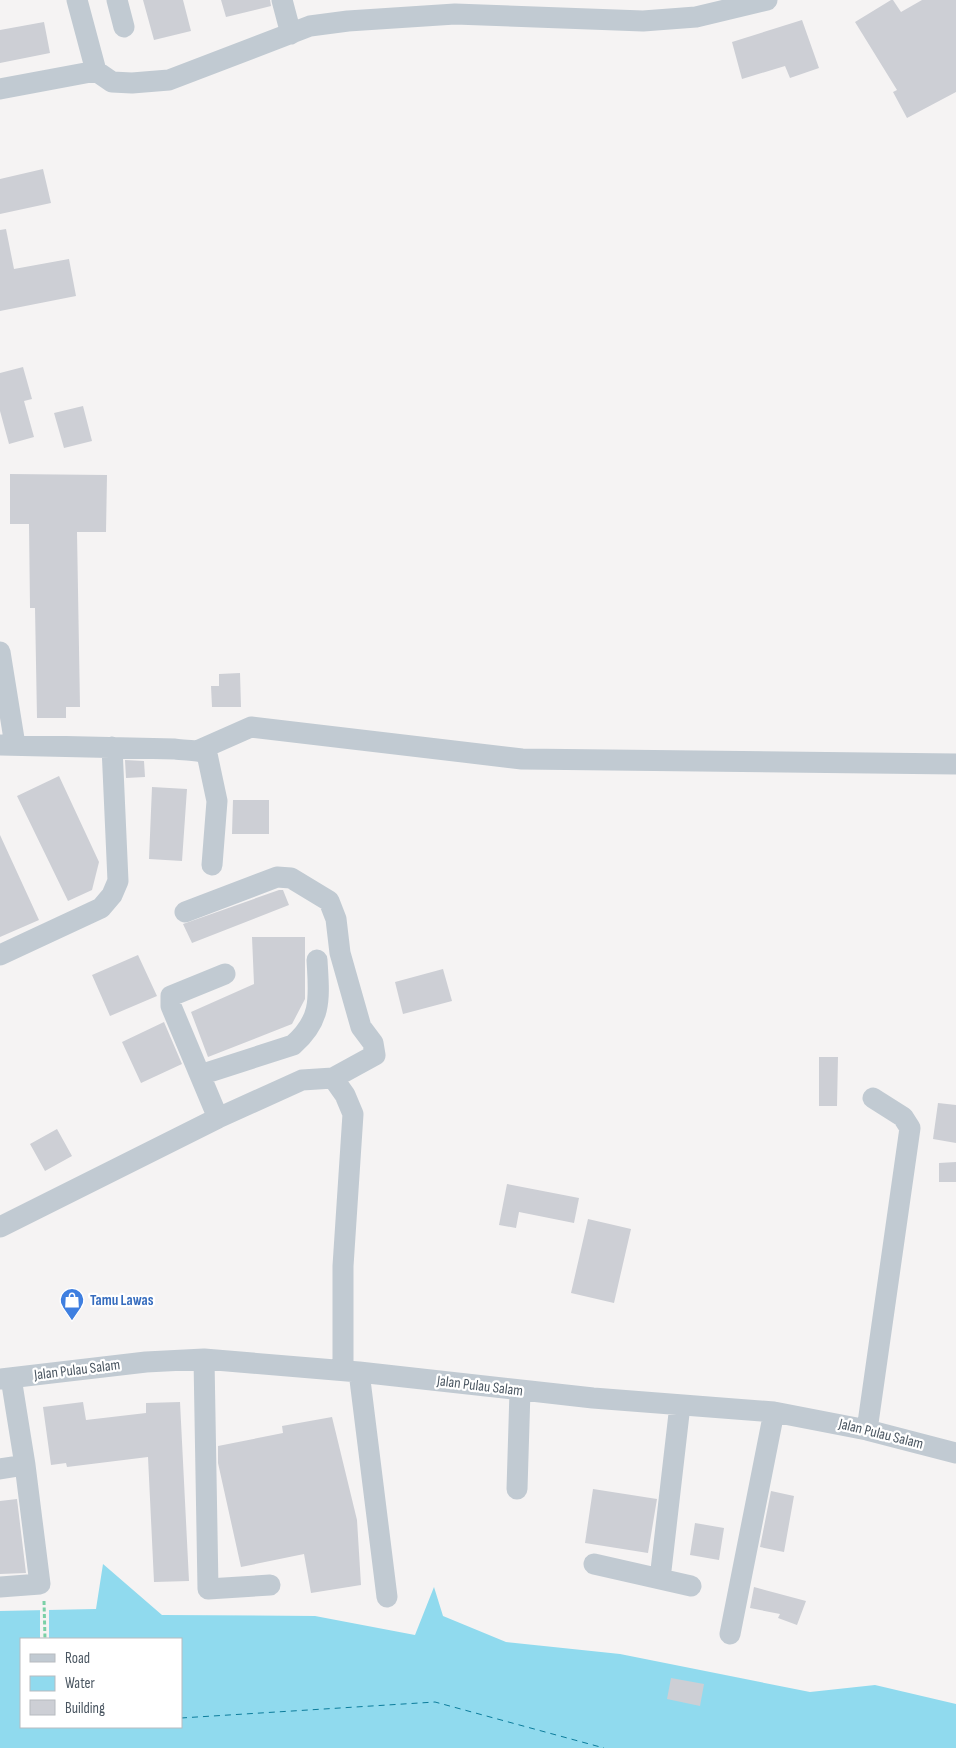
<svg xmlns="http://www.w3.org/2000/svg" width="956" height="1748" font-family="'Sofia Sans Condensed',sans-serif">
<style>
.water{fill:#90daee;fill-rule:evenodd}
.pier{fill:#f5f3f3}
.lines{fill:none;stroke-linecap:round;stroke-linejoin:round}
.ferry{stroke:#0c7c9b;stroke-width:1;stroke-dasharray:6 5;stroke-linecap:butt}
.building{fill:#cdcfd5}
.path{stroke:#7ad0a6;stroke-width:3;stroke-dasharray:4 2.5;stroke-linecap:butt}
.minor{stroke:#c1cad2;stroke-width:21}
.labels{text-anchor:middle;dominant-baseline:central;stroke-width:4.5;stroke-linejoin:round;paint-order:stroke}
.shop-label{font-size:15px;font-weight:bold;fill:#366cbe;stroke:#fff;text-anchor:start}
.street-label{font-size:15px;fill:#4a5661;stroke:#fff}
</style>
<rect width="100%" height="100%" fill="#f5f3f3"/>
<path class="water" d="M103,1564L162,1615L315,1616L415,1635L434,1587L443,1616L506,1642L620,1654L810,1692L875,1685L956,1704V1748H0V1611L96,1609ZM21,1639H181V1727H21Z"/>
<path class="pier" d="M40,1607H49V1639H56H40Z"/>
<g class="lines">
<path class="ferry" d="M181,1718L435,1702L604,1748"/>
</g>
<path class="building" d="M143,0H183L191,31L154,40Z
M221,0H270L271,6L226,17Z
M891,0H893L901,12L922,0H956V92L907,118L893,92L897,90L855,22Z
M802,20L819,68L790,78L785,66L742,79L732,42Z
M44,22L50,53L0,63V30Z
M43,169L51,203L0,214V179Z
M6,229L14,269L69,259L76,296L0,311V230Z
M23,367L32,399L24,401L34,437L9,444L0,411V373Z
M83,406L92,441L64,448L54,413Z
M10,474L107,475L106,532H77L80,707H66V718H37L35,608H30L29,524H10Z
M240,673L241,707H212L211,686H219V674Z
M125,760L144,761L145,777L126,778Z
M59,776L99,862L92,890L68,901L17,796Z
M152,787L187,789L182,861L149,859Z
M233,800H269V834H232Z
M0,835L39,920L0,937Z
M279,890H283L289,905L192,943L183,924Z
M252,937H305V999L292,1024L208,1057L191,1012L254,984Z
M138,955L157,996L110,1016L92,975Z
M443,969L452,1001L403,1014L395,982Z
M164,1022L182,1064L141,1083L122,1042Z
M819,1057H838L837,1106H819Z
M938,1103L956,1105V1143L933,1139Z
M57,1129L72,1156L45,1171L30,1144Z
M956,1162V1182H939V1163Z
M507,1184L579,1198L574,1223L519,1212L516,1228L499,1225Z
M588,1219L631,1229L614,1303L571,1293Z
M83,1402L86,1420L146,1413V1403L180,1402L189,1581L154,1582L148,1457L67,1467L66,1463L51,1465L43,1407Z
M332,1417L357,1520L361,1585L311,1593L304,1554L241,1567L218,1463V1446L283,1433L282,1426Z
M593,1489L657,1499L648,1553L585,1543Z
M771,1491L794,1496L784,1552L760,1547Z
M17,1499L26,1573L0,1574V1501Z
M695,1523L724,1528L719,1560L690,1555Z
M754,1587L806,1601L797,1625L778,1618L780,1614L750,1608Z
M671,1678L704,1684L700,1706L667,1699Z"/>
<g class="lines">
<path class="path" d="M44,1601L45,1639"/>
<path class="minor" d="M77,0L96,71
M117,0L124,27
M282,0L291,34
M0,89L96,71L112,82L132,83L169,80L310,26L348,21L455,14L643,21L696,17L767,0
M0,652L15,745
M0,745L175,749C186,751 197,749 207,754L217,801L212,865
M199,750L251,727L522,759L956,764
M185,912L277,877L291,878L329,901L336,919L340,953L361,1027L373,1043L375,1055L333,1078
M0,955L101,908L112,895L118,881L112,747
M200,1075L293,1045C323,1019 319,996 317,960
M218,1118L171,1006V996L225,974
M0,1227L218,1118L302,1080L333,1078L345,1095L353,1114L343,1266V1370
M204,1359L208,1589L270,1585
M359,1372L387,1597
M0,1379L146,1362L204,1359L359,1372L593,1398L774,1412L867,1430L956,1453
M867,1430L910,1128L903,1117L873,1098
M0,1469L25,1465
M517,1489L520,1391
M594,1564L691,1586
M660,1579L680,1405
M0,1587L40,1584L25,1465L11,1378
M730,1634L774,1412"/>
</g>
<defs>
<g id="shop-pin" transform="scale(1.25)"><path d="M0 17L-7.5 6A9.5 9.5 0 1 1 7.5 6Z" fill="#3f7fe0" stroke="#fff"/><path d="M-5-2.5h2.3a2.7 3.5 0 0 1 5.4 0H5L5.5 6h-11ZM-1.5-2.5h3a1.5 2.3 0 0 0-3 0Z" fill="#fff"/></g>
</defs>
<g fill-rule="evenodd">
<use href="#shop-pin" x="72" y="1300"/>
</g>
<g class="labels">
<g class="shop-label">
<text x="90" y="1300">Tamu Lawas</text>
</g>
<g class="street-label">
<text transform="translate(77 1370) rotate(-7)">Jalan Pulau Salam</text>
<text transform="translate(480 1386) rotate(7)">Jalan Pulau Salam</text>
<text transform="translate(881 1434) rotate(14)">Jalan Pulau Salam</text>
</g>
</g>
<rect x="20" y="1638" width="162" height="90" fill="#ffffff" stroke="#b7bbc0"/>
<rect x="30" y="1654" width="25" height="8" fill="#c1cad2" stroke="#b7bbc0"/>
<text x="65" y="1663" font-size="15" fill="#4a5661">Road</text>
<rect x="30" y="1676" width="25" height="15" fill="#90daee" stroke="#b7bbc0"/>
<text x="65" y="1688" font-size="15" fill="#4a5661">Water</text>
<rect x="30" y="1700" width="25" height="15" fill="#cdcfd5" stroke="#b7bbc0"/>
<text x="65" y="1713" font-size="15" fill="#4a5661">Building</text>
</svg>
